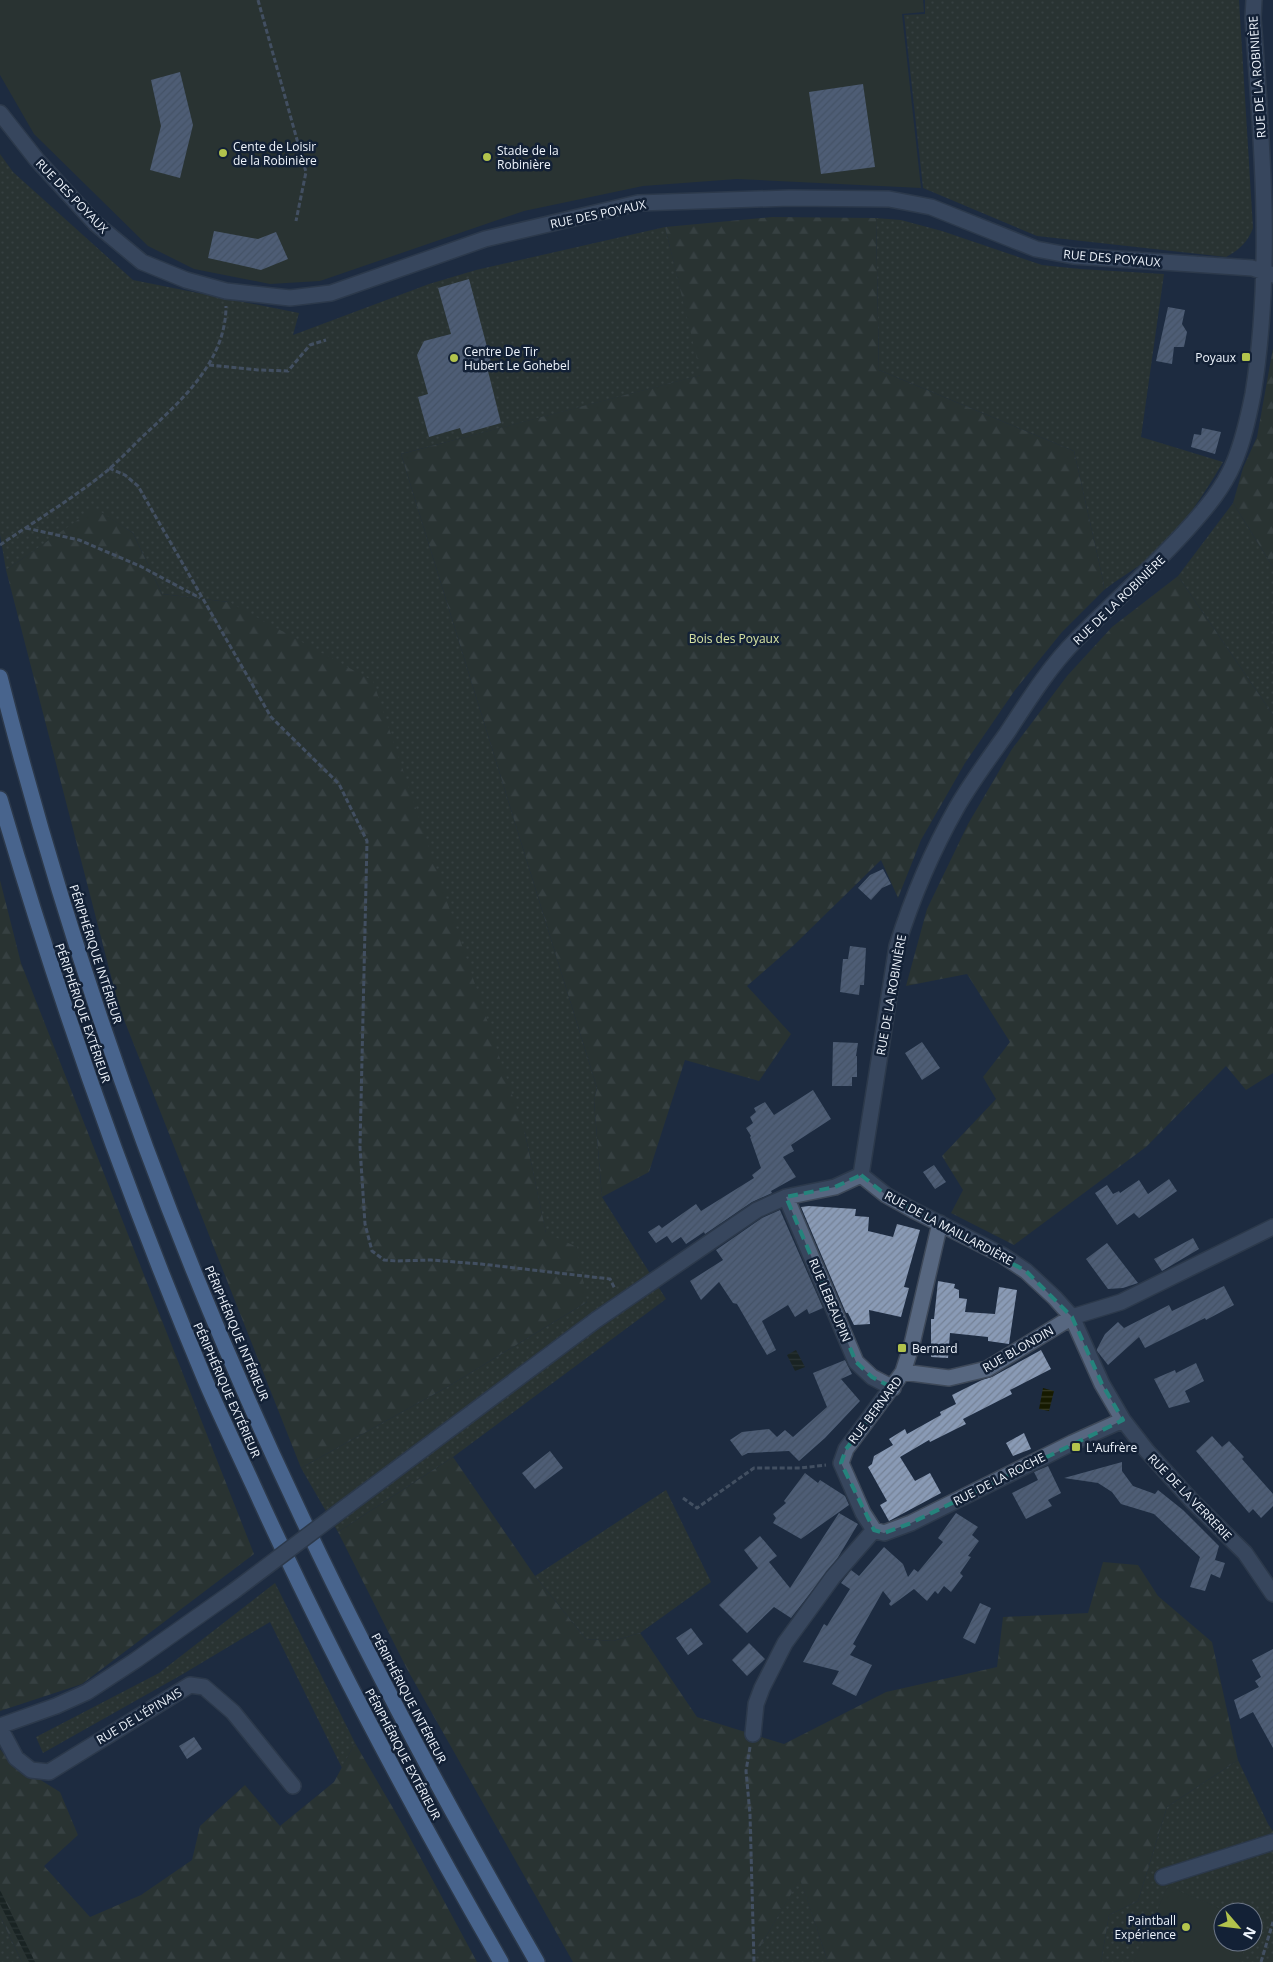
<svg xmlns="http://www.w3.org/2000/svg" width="1273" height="1962" font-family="'Open Sans',sans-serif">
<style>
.grass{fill:url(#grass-dots);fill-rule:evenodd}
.forest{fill:url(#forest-firs)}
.pitch{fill:#383c23}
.water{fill:url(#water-rules)}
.building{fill:url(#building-hatch)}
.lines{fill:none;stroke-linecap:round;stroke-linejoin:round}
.minor-casing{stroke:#3e4959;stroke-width:18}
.highway-casing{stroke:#3e4959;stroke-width:18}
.path{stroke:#707b8b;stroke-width:3;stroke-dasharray:5 2.5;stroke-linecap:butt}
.minor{stroke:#576780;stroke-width:15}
.highway{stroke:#7da9ea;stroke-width:15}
.minor-bridge-casing{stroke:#3e4959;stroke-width:18;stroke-linecap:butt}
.minor-bridge{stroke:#576780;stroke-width:15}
.marked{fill:none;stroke:#25837c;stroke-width:4;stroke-dasharray:10 6;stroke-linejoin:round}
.poi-dot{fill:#b2c34c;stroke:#132136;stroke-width:2}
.labels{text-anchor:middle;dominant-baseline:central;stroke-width:5;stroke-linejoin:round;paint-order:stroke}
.street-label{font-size:12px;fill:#eef4fc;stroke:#132136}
.poi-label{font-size:12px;fill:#eef4fc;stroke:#132136;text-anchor:start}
.park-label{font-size:12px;fill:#d8e4a4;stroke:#132136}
</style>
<defs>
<pattern id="grass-dots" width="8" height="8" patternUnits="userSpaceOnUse" patternTransform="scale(1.25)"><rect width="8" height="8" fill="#383c23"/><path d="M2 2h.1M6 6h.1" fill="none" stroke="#555944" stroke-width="1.8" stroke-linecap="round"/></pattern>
<pattern id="forest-firs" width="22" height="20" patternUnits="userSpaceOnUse" patternTransform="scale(1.25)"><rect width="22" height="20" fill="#383c23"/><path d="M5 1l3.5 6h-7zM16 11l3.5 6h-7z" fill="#555944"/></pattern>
<pattern id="water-rules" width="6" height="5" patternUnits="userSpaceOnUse" patternTransform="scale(1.25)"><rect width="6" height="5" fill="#161a00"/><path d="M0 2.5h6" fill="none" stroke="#383c26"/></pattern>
<pattern id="building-hatch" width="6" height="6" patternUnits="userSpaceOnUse" patternTransform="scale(1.25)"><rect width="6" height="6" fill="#899ab5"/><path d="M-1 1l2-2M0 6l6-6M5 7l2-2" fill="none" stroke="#758296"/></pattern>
</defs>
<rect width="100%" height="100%" fill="#1d2b40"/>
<path class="grass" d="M925,0H1239L1253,228C1248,242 1239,250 1226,257L1037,236L923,188L904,15L925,14Z
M0,154L13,172L133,280L299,313L293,335L429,284L476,270L665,227L702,375L401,454L597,1088L594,1101L602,1197L666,1299L453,1457L338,1532L301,1468L449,1386L587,1302L546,1234L525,1133L229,602L162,594L133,533L95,509L6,570L0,535Z
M876,218L901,220L942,231L1042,265L1080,269L1164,274L1141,437L1223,462C1203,496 1179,534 1148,559C1134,570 1118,579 1104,590L1103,580L1074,451L879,370Z
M1233,503L1273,567V715L1178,576Z
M666,1490L711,1582L640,1633L613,1641L586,1639L535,1576Z
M275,1583L355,1743L342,1768L270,1622L183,1674L43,1753L36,1737L159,1673Z
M1238,1760L1268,1824L1273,1831V1962H1101L1109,1915L1138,1901L1167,1807ZM1223,1912H1253V1942H1223Z
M800,1878L828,1962H751Z
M0,1916L22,1962H0Z"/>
<path class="forest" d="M772,217L876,218L879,370L1074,451L1103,580L1104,590L1062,632L1015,690L965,763L921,840L898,898L881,860L794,945L747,986L791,1034L759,1081L685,1060L649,1172L602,1197L594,1101L597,1088L401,454L701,375L665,227Z
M1273,348V567L1233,503L1243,468L1257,437Z
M95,508L133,533L162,594L229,602L373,681L525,1133L546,1233L577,1247L587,1302L449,1386L301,1468L119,1007L6,570Z
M1178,576L1273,715V1073L1246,1090L1226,1066L1146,1147L1014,1245L951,1213L963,1190L942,1156L996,1099L983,1077L1010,1042L967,974L906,986L927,909L968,824L1012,749L1067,676L1112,627Z
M0,880L21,963L254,1554L82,1684L0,1711Z
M453,1457L535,1576L586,1639L613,1641L640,1633L697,1717L784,1744L886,1692L997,1667L1003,1617L1088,1613L1103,1562L1138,1565L1158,1596L1212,1642L1238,1760L1167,1807L1138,1901L1109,1915L1101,1962H828L800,1879L751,1962H573L407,1669L338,1532Z
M355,1743L404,1827L477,1962H22L0,1916V1749L10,1761L60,1792L78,1835L44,1866L90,1917L141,1895L192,1860L200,1826L245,1785L280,1826L334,1782Z"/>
<path class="pitch" d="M0,0H923L924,12L902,14L921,188L737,179L643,186L524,211L320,281L270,284L194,269L148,246L34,134L0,75Z
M1168,1886L1228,1912H1223V1942H1248L1239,1962H1134Z"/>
<path class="water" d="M796,1350L805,1367L795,1371L787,1355Z
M1043,1388L1054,1391L1049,1411L1039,1409Z
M0,1890L35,1962H29L0,1904Z"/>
<path class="building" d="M180,72L193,125L180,178L150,170L161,126L151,80Z
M863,84L875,167L821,174L809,92Z
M214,231L258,239L276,232L288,259L261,270L208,258Z
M469,279L491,362L486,363L501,423L462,434L460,428L429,437L418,397L428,394L417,355L424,341L451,334L438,288Z
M1168,307L1185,310L1182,324L1187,332L1184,347H1174L1172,364L1156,361Z
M1202,428L1221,432L1215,454L1191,447L1194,434L1201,435Z
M883,869L891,884L882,888L871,900L858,888L870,875Z
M850,946L866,948L864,985H860L859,995L840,992L843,959H848Z
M833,1042L858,1043L856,1056H857V1077H852V1086H832Z
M922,1042L940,1068L922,1080L905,1053Z
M813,1090L831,1119L791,1145L794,1151L783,1157L796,1177L771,1191L772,1193L752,1202L705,1234L704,1232L686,1244L681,1237L672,1243L667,1236L656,1243L648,1232L659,1225L662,1228L696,1204L701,1211L754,1178L752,1175L761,1168L750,1137L751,1136L746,1128L753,1123L750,1117L756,1112L754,1108L765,1102L774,1115Z
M934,1165L946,1182L935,1189L923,1172Z
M1169,1179L1177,1191L1139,1218L1134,1213L1117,1225L1095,1193L1107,1185L1113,1194L1119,1191L1120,1193L1139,1180L1148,1194Z
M809,1206L856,1209L855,1216L869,1217L868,1231L893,1237L897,1224L920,1230L904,1287L909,1288L901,1317L869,1310L870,1324L854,1325L848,1313H846L801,1207Z
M780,1210L823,1308L809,1314L807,1309L795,1317L788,1305L762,1321L776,1350L767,1355L737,1304L733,1303L719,1282L701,1300L690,1281L723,1260L716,1250L762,1218Z
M1193,1238L1199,1249L1162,1271L1154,1259Z
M1107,1243L1138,1283L1123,1288L1108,1289L1086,1259Z
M938,1281L955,1284L954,1288L959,1290V1298L967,1299L965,1312L995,1314L999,1287L1017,1290L1009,1344L988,1341V1337L950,1333L948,1358L931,1357V1319H934Z
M1224,1286L1234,1305L1206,1320L1205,1318L1145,1348L1139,1337L1108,1365L1097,1351V1349L1105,1334L1118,1322L1124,1328L1169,1305L1172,1311Z
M1041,1350L1051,1369L1010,1390L1012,1394L963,1419L966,1424L930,1442L929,1440L900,1457L915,1481L930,1473L941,1493L889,1521L880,1505L887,1501L868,1467L872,1464L874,1456L893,1445L889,1439L905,1429L907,1434L941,1415L940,1412L956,1404L952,1395L982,1380L992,1377Z
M845,1360L852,1374L841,1379L860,1401L825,1438L799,1461L789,1451L748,1453L742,1456L730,1440L742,1432L769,1429L777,1437L785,1430L793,1437L827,1407L813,1373Z
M1196,1363L1204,1381L1185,1391L1190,1402L1169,1408L1154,1379L1175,1370L1176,1373Z
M1024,1433L1031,1449L1013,1456L1006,1443Z
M1212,1436L1222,1447L1229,1441L1244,1457L1242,1459L1273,1494V1506L1261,1518L1253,1509L1249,1513L1196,1451Z
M550,1451L563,1468L535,1489L522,1473Z
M1122,1462V1471L1133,1486L1155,1494L1158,1490L1183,1510L1219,1546L1215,1560L1225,1563L1220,1578L1211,1574L1205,1591L1190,1587L1200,1557L1154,1514L1121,1504L1112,1492L1098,1483L1064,1478Z
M1048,1466L1061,1493L1048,1500L1052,1506L1026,1519L1012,1493L1038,1480L1034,1472Z
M805,1473L818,1483L820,1480L845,1496L849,1505L801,1539L773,1523L776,1518L773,1514L786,1503L784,1501Z
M839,1513L858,1524L837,1559L791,1618L774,1607L747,1633L719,1605L758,1568L744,1550L760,1536L777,1556L769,1562L790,1588Z
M956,1513L978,1527L972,1535L979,1541L968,1556L971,1557L960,1573L963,1576L951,1592L944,1586L938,1594L935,1591L927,1601L914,1589L891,1606L889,1604L891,1601L883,1591L853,1644L856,1646L850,1655L872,1665L856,1696L832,1684L839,1671L803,1662L824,1624L827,1626L850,1589L841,1583L851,1570L859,1576L884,1547L903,1564L908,1577L914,1569L918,1572L943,1542L938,1538Z
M980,1603L991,1608L975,1644L963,1638Z
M691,1628L703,1644L688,1655L676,1638Z
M749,1643L765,1659L747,1676L732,1660Z
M1273,1649V1748L1253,1712L1240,1719L1234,1700L1259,1687L1255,1681L1261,1677L1252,1660Z
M194,1737L202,1749L187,1759L179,1746Z"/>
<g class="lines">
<g class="minor-casing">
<path id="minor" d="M0,113L37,160L95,223L142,262L186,280L226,291L290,298L331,293L485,239L638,203L790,198L889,199L931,207L1036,249L1073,256L1252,268L1273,275
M861,1175L897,946C912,898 932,851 957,807C972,781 990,757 1007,733C1028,701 1049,667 1076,640C1114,601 1155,566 1191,525C1207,507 1223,488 1233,465C1243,442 1248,419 1253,394C1273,271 1262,142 1253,18L1254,0
M861,1175L886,1195L913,1210L1002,1255L1026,1271L1055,1298L1072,1317L1102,1384L1123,1420L1147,1451L1192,1501L1245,1553L1273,1594
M786,1197L856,1362L872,1377L893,1388
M903,1372L949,1378L987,1369L1072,1317L1121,1302L1273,1227
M347,1506L596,1320L757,1210L786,1197L835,1187L861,1175
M874,1530L863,1513L841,1463L846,1449L903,1372L912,1344L940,1223
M874,1530L884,1533L911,1523L1072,1443L1123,1420
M0,1726L56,1706L87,1692L136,1660L234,1591
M0,1728L16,1758L31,1770L49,1772L190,1685L204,1687L233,1712L293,1786
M753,1734L756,1704L762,1688L785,1643L833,1577L874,1530
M1163,1877L1273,1842"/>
</g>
<g class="highway-casing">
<path id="highway" d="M0,677C72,962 172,1243 298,1509C370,1664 452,1814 537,1962
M0,799C58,997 126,1192 206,1382C221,1417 238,1452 254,1487C328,1650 411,1806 501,1962"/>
</g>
<path class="path" d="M258,0L306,172L296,221
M209,365L258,370L288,371L310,345L326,340
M109,468L125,475L138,486L271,717L339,784L367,841L360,1147L365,1224L372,1251L384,1260L397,1261L431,1260L481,1264L610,1279L615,1289
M26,528L79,540L140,566L200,598
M0,545C32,523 67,502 98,478C114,466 128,451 142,437C180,402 226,362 226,306
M683,1498L697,1508L754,1468H801L826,1465
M750,1747L746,1771L750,1814L754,1962
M1261,1962L1273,1922"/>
<use href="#minor" class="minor"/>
<use href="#highway" class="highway"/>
<g class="minor-bridge-casing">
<path id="minor-bridge" d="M234,1591L347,1506"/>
</g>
<use href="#minor-bridge" class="minor-bridge"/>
</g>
<path d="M0 0H1273V1962H0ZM861,1175L886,1195L1026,1271L1072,1317L1102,1384L1123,1420L911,1523L884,1533L874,1530L841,1463L846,1449L893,1388L872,1377L856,1362L786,1197L835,1187Z" fill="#1d2b40" fill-opacity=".55" fill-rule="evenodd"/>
<path class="marked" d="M861,1175L886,1195L1026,1271L1072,1317L1102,1384L1123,1420L911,1523L884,1533L874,1530L841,1463L846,1449L893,1388L872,1377L856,1362L786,1197L835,1187Z"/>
<g class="poi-dot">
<circle cx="223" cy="153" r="5"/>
<circle cx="487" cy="157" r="5"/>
<rect x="1241" y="352" width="10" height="10" rx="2.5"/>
<circle cx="454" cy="358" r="5"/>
<rect x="897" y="1343" width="10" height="10" rx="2.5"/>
<rect x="1071" y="1442" width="10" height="10" rx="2.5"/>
<circle cx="1186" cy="1927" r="5"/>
</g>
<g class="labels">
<g class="street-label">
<text transform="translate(1257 77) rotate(-94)">RUE DE LA ROBINIÈRE</text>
<text transform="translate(72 196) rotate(46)">RUE DES POYAUX</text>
<text transform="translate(598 214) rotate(-12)">RUE DES POYAUX</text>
<text transform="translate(1112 258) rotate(5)">RUE DES POYAUX</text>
<text transform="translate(1119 600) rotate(-44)">RUE DE LA ROBINIÈRE</text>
<text transform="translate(96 954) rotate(72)">PÉRIPHÉRIQUE INTÉRIEUR</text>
<text transform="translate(891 995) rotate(-80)">RUE DE LA ROBINIÈRE</text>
<text transform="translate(83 1013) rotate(71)">PÉRIPHÉRIQUE EXTÉRIEUR</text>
<text transform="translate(949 1228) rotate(28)">RUE DE LA MAILLARDIÈRE</text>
<text transform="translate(830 1300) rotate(67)">RUE LEBEAUPIN</text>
<text transform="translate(237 1333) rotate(67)">PÉRIPHÉRIQUE INTÉRIEUR</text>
<text transform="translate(1018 1349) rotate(-30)">RUE BLONDIN</text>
<text transform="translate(227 1390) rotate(66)">PÉRIPHÉRIQUE EXTÉRIEUR</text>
<text transform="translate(875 1410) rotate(-53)">RUE BERNARD</text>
<text transform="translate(999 1479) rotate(-27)">RUE DE LA ROCHE</text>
<text transform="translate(1190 1497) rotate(46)">RUE DE LA VERRERIE</text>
<text transform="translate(409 1698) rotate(62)">PÉRIPHÉRIQUE INTÉRIEUR</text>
<text transform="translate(139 1716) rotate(-31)">RUE DE L'ÉPINAIS</text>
<text transform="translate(403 1754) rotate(62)">PÉRIPHÉRIQUE EXTÉRIEUR</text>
</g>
<g class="poi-label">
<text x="233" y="146">Cente de Loisir<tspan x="233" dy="14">de la Robinière</tspan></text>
<text x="497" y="150">Stade de la<tspan x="497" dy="14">Robinière</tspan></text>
<text x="464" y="351">Centre De Tir<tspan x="464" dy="14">Hubert Le Gohebel</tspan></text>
<text x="1236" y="357" text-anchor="end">Poyaux</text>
<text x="912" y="1348">Bernard</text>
<text x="1086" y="1447">L'Aufrère</text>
<text x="1176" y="1920" text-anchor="end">Paintball<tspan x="1176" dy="14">Expérience</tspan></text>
</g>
<g class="park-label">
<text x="734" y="638">Bois des Poyaux</text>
</g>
</g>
<g transform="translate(1238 1927) rotate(118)"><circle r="24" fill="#132136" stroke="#6b7585"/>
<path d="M0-4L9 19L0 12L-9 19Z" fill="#b2c34c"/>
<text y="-8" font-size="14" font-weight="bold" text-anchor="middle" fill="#eef4fc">N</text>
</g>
</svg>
